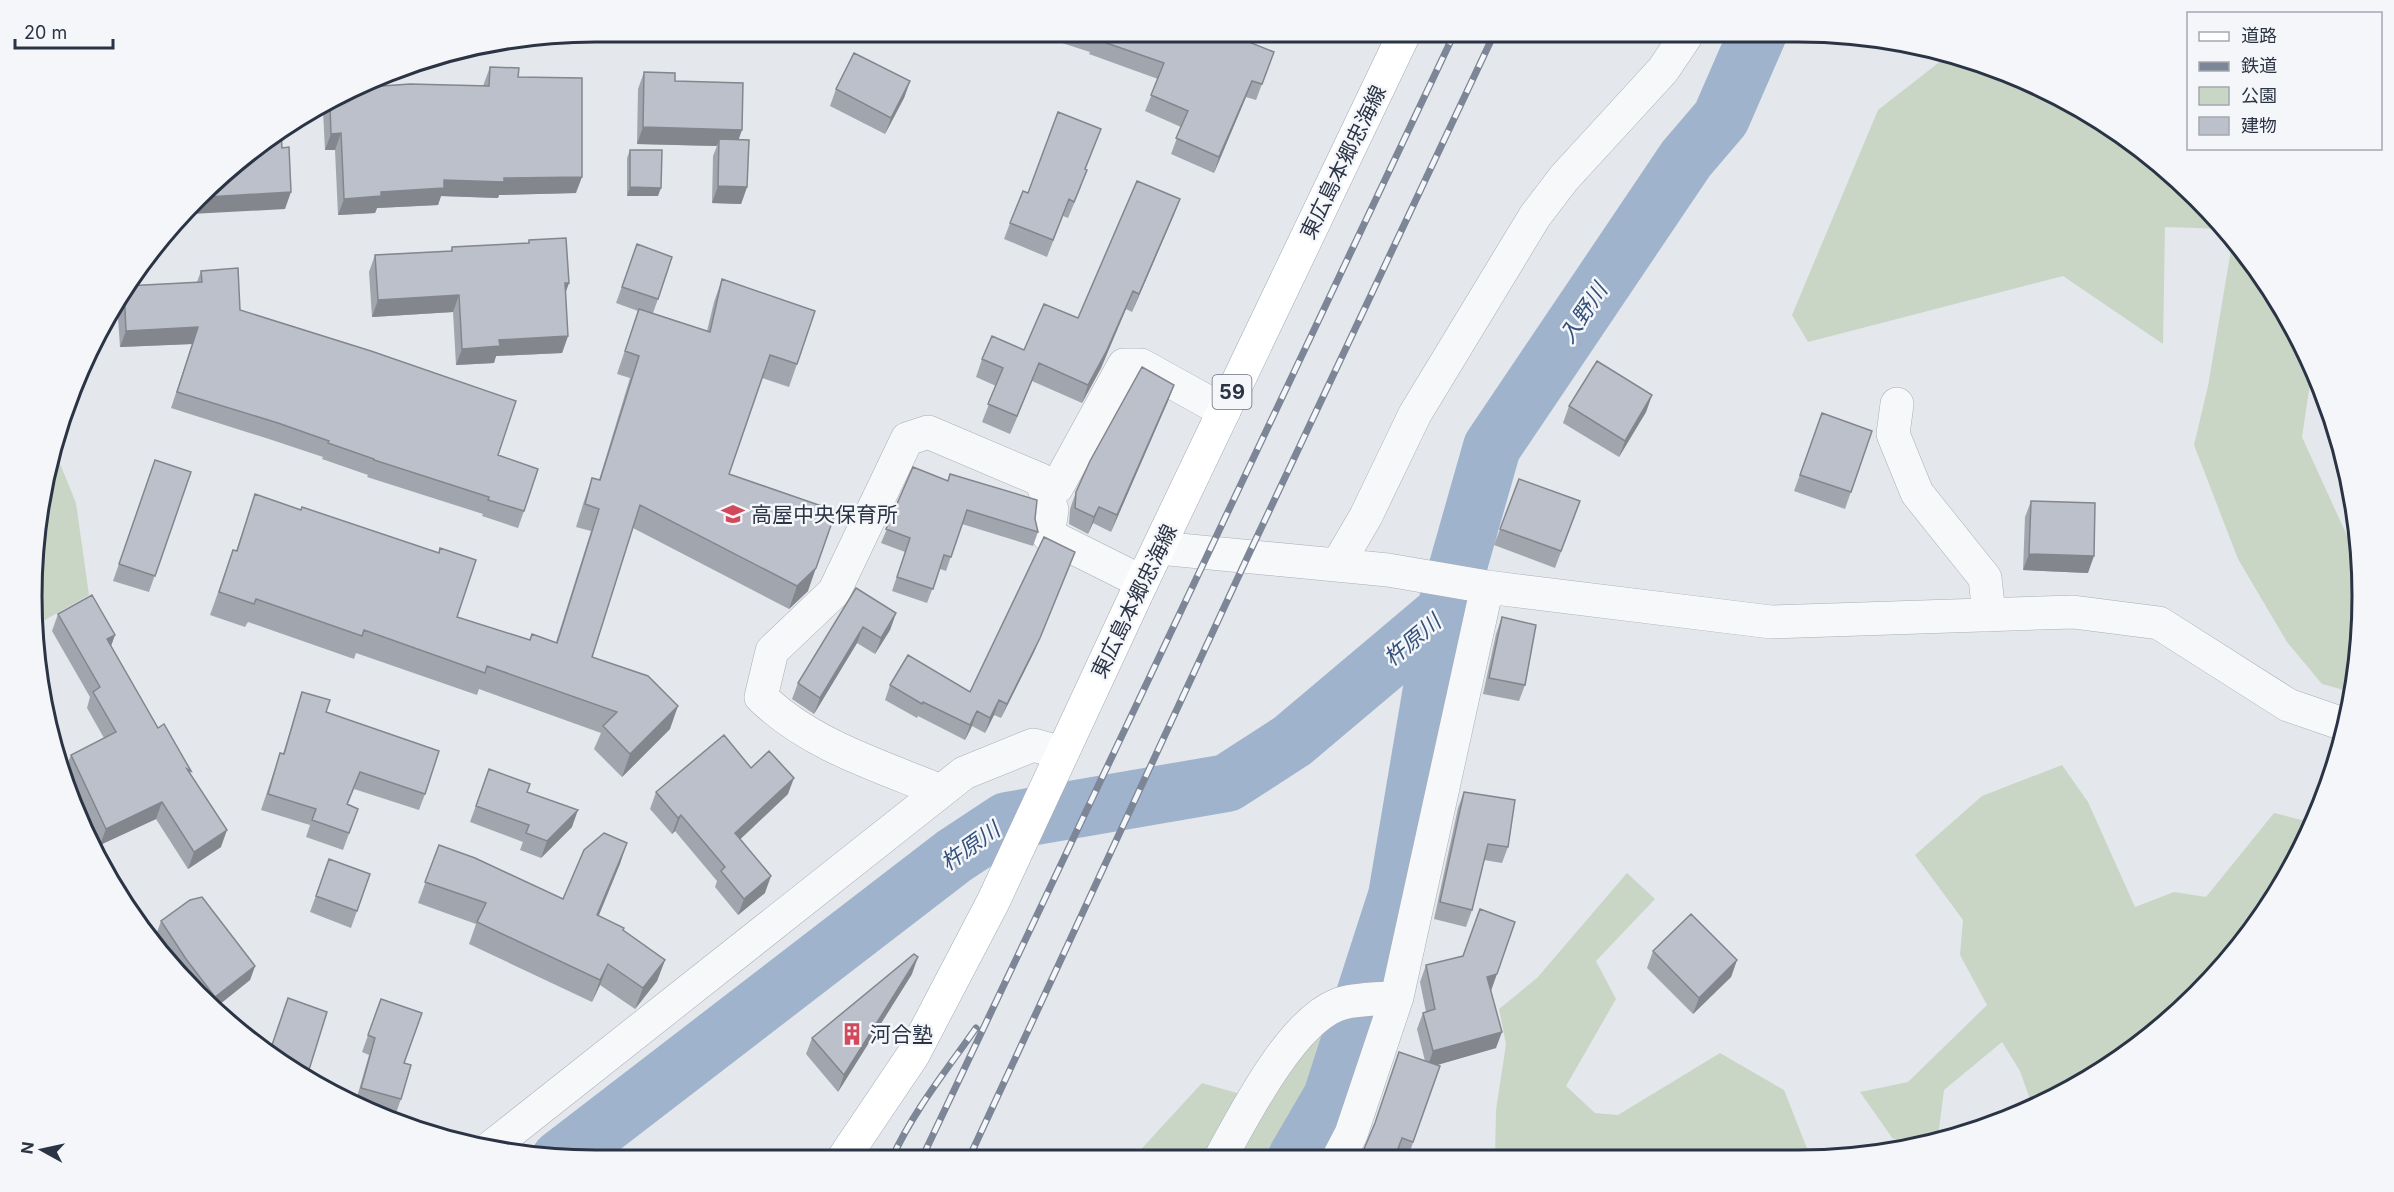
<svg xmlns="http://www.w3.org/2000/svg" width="2394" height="1192" font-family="Inter,'Noto Sans JP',sans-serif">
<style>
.green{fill:#c9d6c5}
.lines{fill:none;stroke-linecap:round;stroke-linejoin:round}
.river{stroke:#9fb4cc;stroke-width:58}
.minor-casing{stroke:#a9aeb7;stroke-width:34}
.major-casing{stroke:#a3abb8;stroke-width:34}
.minor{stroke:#f7f8fa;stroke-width:33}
.major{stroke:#fff;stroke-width:33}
.rail-casing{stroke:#7d8696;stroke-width:7}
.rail{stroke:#f4f6f9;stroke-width:4.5;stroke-dasharray:14;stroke-linecap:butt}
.wall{fill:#a1a5ae}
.shaded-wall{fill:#83868d}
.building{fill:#bbc0ca;stroke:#83868d;stroke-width:1.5}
.labels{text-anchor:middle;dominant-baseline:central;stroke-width:5;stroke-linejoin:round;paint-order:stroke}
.shield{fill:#f4f6f9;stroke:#676e7b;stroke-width:1.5}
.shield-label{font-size:20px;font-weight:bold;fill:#2b3445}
.street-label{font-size:21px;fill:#2b3445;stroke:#f4f6f9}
.poi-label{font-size:21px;fill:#2b3445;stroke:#f4f6f9;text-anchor:start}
.water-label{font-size:22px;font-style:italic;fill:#34527a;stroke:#f4f6f9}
.rim{fill:none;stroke:#2b3445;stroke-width:3}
</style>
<rect width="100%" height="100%" fill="#e4e7ec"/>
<path class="green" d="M1951,53L2047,90L2141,148L2222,224L2226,229L2165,227L2163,344L2063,276L1808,342L1792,315L1878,110Z
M2233,238L2287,313L2312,370L2302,437L2359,562L2361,633L2351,692L2322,684L2287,642L2238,559L2194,445L2208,386Z
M54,449L76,503L89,595L38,624L42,486Z
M2062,765L2088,802L2135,907L2174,892L2206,897L2274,813L2313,823L2304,845L2223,968L2112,1065L2032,1105L2020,1071L2002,1042L1944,1090L1938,1137L1893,1139L1860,1092L1908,1082L1987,1005L1960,955L1963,920L1915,855L1982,796Z
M1627,873L1655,899L1596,961L1616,999L1566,1086L1595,1113L1618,1115L1720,1053L1784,1090L1810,1156L1495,1157L1496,1110L1506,1044L1499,1009L1537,978Z
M1316,1018L1344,1024L1280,1157L1133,1158L1202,1083L1254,1098Z"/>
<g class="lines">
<path class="river" d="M1297,1157L1332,1097L1397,896L1445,612L1492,447L1686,159L1721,118L1758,33
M560,1159L954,856L1007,821L1227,783L1292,741L1445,612"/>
<g class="minor-casing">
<path id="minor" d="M1897,404L1893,434L1917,493L1985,578L1989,615
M1047,495L1057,487L1124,365H1141L1224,411
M1159,548L1388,570L1487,587L1771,622L2073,612L2159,623L2288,705L2346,725
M1338,564L1366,516L1415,414L1535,216L1564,178L1663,70L1688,33
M941,791C880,766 810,745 761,697L772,651L834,592L907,439L928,432L1041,480L1052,510L1048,535L1142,582
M490,1148L964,773L1033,745L1062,753
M1221,1157C1244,1115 1291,1023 1337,1005C1350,999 1381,999 1397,997
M1339,1157L1351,1134L1397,997L1487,587"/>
</g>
<g class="major-casing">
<path id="major" d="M843,1159L913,1055L993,902L1142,582L1405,32"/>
</g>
<use href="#minor" class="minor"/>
<use href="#major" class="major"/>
<g class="rail-casing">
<path id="rail" d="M892,1158C914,1110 946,1071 976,1028
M922,1158L1455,32
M969,1158L1247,558L1495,32"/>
</g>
<use href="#rail" class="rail"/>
</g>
<path class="wall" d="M1028,32H1224L1268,68L1256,100L1246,97L1214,173L1171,154L1181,127L1145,111L1158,79L1089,54L1090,52Z
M490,67L518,77L576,193L499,195L498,198L441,196L438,205L377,208L375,213L338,215L335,150H325L323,111L368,87L483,86Z
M644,72L675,81L738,140L747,187L741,204L712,203L713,156L717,146L637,144L638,89Z
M910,81L904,98L885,134L830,106L836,89Z
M630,150L658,196H627V158Z
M1085,170L1081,187L1068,218L1063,216L1047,257L1004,239L1010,223L1028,193Z
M1180,199L1173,217L1132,312L1126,309L1101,368L1082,403L1032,381L1010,434L982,422L996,386L976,377L982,359L1024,350L1078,318Z
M529,240L569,283L565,292L568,336L562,353L496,356L494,363L456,365L453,312L372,317L369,272L375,255L450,252L452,247L528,243Z
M637,244L658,299L653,313L707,331L714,302L722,279L797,364L789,387L762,378L729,474L808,591L789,609L633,528L592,657L670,729L622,777L594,749L601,733L479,689L477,695L356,653L354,659L248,622L245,627L210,615L233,550L236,551L255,494L457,617L530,640L556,642L591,531L576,527L584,501L592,478L599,480L630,378L617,374L638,311L616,303Z
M201,271L240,310L498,455L524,511L518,528L482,516L483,514L367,477L368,475L322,459L323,457L272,440L171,408L192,344L120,347L117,303L124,288L197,282Z
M1174,385L1168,401L1111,532L1093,523L1088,534L1069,524L1070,509L1076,492Z
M1652,395L1646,412L1619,457L1563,423L1569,406Z
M1822,413L1872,431L1845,509L1794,491Z
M155,460L191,472L149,592L113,581Z
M913,467L1035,519L1038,532L1033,546L962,524L946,571L940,569L927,603L892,591L905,552L881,543Z
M1519,479L1580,501L1555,568L1494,545Z
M2031,501L2088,573L2023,570L2025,517Z
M1075,552L1034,652L1001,718L994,715L985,733L972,726L965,740L918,716L917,718L885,700L890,685L970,692Z
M856,588L896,613L890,630L875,654L857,643L814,714L792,699L798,683Z
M58,614L115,635L111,646L158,728L191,771L190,774L221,847L188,869L156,819L100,845L71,785L66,767L71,755L104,738L87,708L90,697L52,631Z
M1502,617L1525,685L1519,701L1483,694L1496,634Z
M302,692L425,794L419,810L354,789L348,804L358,809L343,850L306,837L310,825L261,810L280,753L283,754Z
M751,768L788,794L740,839L765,893L738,915L715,887L717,881L675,831L672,834L650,809L656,792Z
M489,769L527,792L572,827L541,858L520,850L523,842L470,822Z
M1464,792L1508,847L1502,863L1484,860L1472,910L1466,927L1434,919L1458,808Z
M627,843L598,916L623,930L665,960L657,981L635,1009L600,985L592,1002L469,944L476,924L418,903L439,845L563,899Z
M329,859L370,874L351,928L310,912Z
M161,921L255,966L250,980L215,1008L197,995L170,957L156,935Z
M1653,951L1737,960L1731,977L1693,1014L1647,968Z
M1426,965L1491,991L1496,1048L1436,1065L1440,1066L1408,1157H1403L1396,1155L1361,1156L1425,1061L1417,1029L1423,1013L1426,1012L1420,982Z
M912,974L838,1092L806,1054L812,1038Z
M381,999L401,1099L395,1116L355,1104L369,1055L362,1052Z"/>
<path class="shaded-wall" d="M591,32H618L616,35H590Z
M910,81L904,98L885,134L891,118Z
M1252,81L1246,97L1214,173L1219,157Z
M643,127L742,130L736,147L719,139L717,146L637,144Z
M341,133L335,150H325L331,134Z
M582,177L576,193L499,195L498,198L441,196L438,205L377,208L375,213L338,215L344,199L444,180Z
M718,186L747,187L741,204L712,203Z
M630,187L661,188L658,196H627Z
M291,192L285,209L191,214L207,197Z
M1180,199L1173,217L1132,312L1139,294Z
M565,283H569L563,300Z
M1133,291L1126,309L1101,368L1082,403L1088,385Z
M459,295L453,312L372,317L378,300Z
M198,327L192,344L120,347L126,331Z
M568,336L562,353L496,356L494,363L456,365L462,349L499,340Z
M1039,363L1032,381L1010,434L1017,416Z
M1174,385L1168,401L1111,532L1117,515Z
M1652,395L1646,412L1619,457L1625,441Z
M1099,507L1093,523L1088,534L1094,517Z
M1075,552L1034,652L1001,718L1007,704Z
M2029,554L2094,556L2088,573L2023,570Z
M816,568L808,591L789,609L797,586Z
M896,613L890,630L875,654L881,638Z
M863,627L857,643L814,714L820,698Z
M115,635L109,651L107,639Z
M999,700L994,715L985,733L990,718Z
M678,706L670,729L622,777L630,754Z
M977,711L972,726L965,740L970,725Z
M794,778L788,794L729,850L735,833Z
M162,802L156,819L100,845L106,829Z
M578,810L572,827L541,858L547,841Z
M681,815L675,831L672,834L678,818Z
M227,830L221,847L188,869L194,852Z
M627,843L620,864L590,937L597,915Z
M771,876L765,893L738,915L744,899Z
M918,957L912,974L838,1092L844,1075Z
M665,960L657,981L635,1009L643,988Z
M1737,960L1731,977L1693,1014L1699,998Z
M608,964L600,985L592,1002L600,980Z
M255,966L250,980L215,1008L212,1006L215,997Z
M1497,974L1491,991L1487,977Z
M1502,1032L1496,1048L1427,1068L1433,1051Z"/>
<path class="building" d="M1083,32H1224L1274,52L1262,84L1252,81L1219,157L1176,138L1188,111L1151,95L1164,63L1095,39L1096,36Z
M854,53L910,81L891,118L836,89Z
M490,67L519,68L518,77L582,78V177L504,178V182L444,180V188L381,192V196L344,199L341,133L331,134L330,107L368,87L410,84L489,86Z
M644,72L675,73V81L743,83L742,130L643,127Z
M1058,112L1101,129L1085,169L1087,170L1074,202L1069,199L1053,240L1010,223L1023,191L1028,193Z
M281,133L282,148L289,147L291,192L207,197L252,148Z
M719,139L749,140L747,187L718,186Z
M630,150H662L661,188L630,187Z
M1137,181L1180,199L1139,294L1133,291L1107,350L1088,385L1039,363L1017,416L988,404L1003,368L982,359L992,336L1024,350L1044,304L1078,318Z
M566,238L569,283H565L568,336L499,340L500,346L462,349L459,295L378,300L375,255L452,251V247L529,243V240Z
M637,244L672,257L658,299L622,287Z
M238,268L240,310L371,351L516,401L498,455L538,469L524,511L488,500L489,497L374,460V459L328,443L329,441L278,423L177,392L198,327L126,331L124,288L125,286L202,282L201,271Z
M722,279L815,311L797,364L770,355L729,474L836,511L816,568L797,586L640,505L592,657L648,676L678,706L630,754L603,726L617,712L487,666L485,673L364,630L362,636L256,599L254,604L219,592L233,550L237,551L255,494L301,510L302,507L439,553L440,548L476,560L457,617L530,640L532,634L557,643L599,509L585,504L592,478L600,480L639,356L625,351L639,309L710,332Z
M1597,361L1652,395L1625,441L1569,406Z
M1142,367L1174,385L1117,515L1099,507L1094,517L1075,508L1076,492L1090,461Z
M1822,413L1872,431L1851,492L1800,475Z
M155,460L191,472L155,576L119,564Z
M913,467L948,481L950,474L1037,500L1035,519L1038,532L967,510L951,557L944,555L933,589L897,577L910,538L886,529Z
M1519,479L1580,501L1561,551L1500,529Z
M2031,501L2095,503L2094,556L2029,554Z
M1044,537L1075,552L1040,638L1007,704L999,700L990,718L977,711L970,725L923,702L922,704L890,685L908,655L970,692Z
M856,588L896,613L881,638L863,627L820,698L798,683Z
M92,595L115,635L107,639L158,728L164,724L191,771L187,769L227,830L194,852L162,802L106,829L71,755L116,732L93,692L100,687L58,614Z
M1502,617L1536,625L1525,685L1489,678Z
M302,692L330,700L326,712L439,751L425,794L360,772L347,804L358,809L349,833L312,820L316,809L268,794L280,753L284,754Z
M724,735L751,768L769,751L794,778L735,833L771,876L744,899L721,871L725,867L681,815L678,818L656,792Z
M489,769L530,784L527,792L578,810L547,841L526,833L529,825L476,806Z
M1464,792L1515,800L1508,847L1488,844L1472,910L1440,902Z
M604,833L627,843L597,915L624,928L623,930L665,960L643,988L608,964L600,980L477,922L486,903L425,882L439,845L475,858L563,899L584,850Z
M329,859L370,874L357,911L316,896Z
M202,897L255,966L215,997L186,959L161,921L190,900Z
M1480,909L1515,922L1497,974L1487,977L1502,1032L1433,1051L1423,1013L1435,1009L1426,965L1463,956Z
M1691,914L1737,960L1699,998L1653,951Z
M914,954L918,957L844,1075L812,1038Z
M288,998L327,1012L308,1073L303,1071L271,1048Z
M381,999L422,1013L404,1063L411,1065L401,1099L361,1088L375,1038L368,1035Z
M1399,1052L1440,1066L1413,1142L1402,1138L1395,1157H1351L1357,1154L1361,1156L1375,1123Z"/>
<defs>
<g id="school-bare" transform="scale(1.8)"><path d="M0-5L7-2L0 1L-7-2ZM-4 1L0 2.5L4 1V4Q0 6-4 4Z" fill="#d1495b" stroke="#f4f6f9" stroke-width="2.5" paint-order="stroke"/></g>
<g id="building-bare" transform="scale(1.8)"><path d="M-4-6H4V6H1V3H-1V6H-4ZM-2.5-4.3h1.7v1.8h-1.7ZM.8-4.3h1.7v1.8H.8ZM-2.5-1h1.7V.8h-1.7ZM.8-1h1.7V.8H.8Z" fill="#d1495b" stroke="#f4f6f9" stroke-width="2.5" paint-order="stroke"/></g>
</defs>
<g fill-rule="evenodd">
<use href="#school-bare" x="733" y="514"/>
<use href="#building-bare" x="852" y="1034"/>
</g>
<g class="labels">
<rect class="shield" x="1212.5" y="375" width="39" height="34" rx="4.5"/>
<g class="shield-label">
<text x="1232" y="392">59</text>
</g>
<g class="street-label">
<text transform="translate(1343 162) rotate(-64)">東広島本郷忠海線</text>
<text transform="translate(1134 601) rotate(-64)">東広島本郷忠海線</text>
</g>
<g class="poi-label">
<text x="751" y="514">高屋中央保育所</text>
<text x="870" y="1034">河合塾</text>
</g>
<g class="water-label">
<text transform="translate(1583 313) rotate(-56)">入野川</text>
<text transform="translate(1412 640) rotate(-40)">杵原川</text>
<text transform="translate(970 846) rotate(-35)">杵原川</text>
</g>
</g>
<path d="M0 0H2394V1192H0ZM596 42H1798A554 554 0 0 1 2352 596V596A554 554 0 0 1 1798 1150H596A554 554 0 0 1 42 596V596A554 554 0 0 1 596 42Z" fill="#f4f6f9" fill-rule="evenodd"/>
<path class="rim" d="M596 42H1798A554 554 0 0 1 2352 596V596A554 554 0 0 1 1798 1150H596A554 554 0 0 1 42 596V596A554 554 0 0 1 596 42Z"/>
<rect x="2187" y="12" width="195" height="138" fill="#f4f6f9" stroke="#a4a8b1" stroke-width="1.5"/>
<rect x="2199" y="32" width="30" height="9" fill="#ffffff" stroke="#a4a8b1" stroke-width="1.5"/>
<text x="2241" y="42" font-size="18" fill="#2b3445">道路</text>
<rect x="2199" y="62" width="30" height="9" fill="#7d8696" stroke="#a4a8b1" stroke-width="1.5"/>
<text x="2241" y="72" font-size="18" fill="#2b3445">鉄道</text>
<rect x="2199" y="87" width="30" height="18" fill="#c9d6c5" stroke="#a4a8b1" stroke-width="1.5"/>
<text x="2241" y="102" font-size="18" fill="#2b3445">公園</text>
<rect x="2199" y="117" width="30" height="18" fill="#bbc0ca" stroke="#a4a8b1" stroke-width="1.5"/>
<text x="2241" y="132" font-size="18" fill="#2b3445">建物</text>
<g transform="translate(42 1150) rotate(278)" stroke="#f4f6f9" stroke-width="4.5" paint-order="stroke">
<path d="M0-4.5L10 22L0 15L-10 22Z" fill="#2b3445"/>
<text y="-9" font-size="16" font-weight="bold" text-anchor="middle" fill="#2b3445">N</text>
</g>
<path d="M15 39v9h98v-9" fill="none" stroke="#2b3445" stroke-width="3"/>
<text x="24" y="39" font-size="18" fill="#2b3445" stroke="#f4f6f9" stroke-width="4.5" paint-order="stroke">20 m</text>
</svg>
